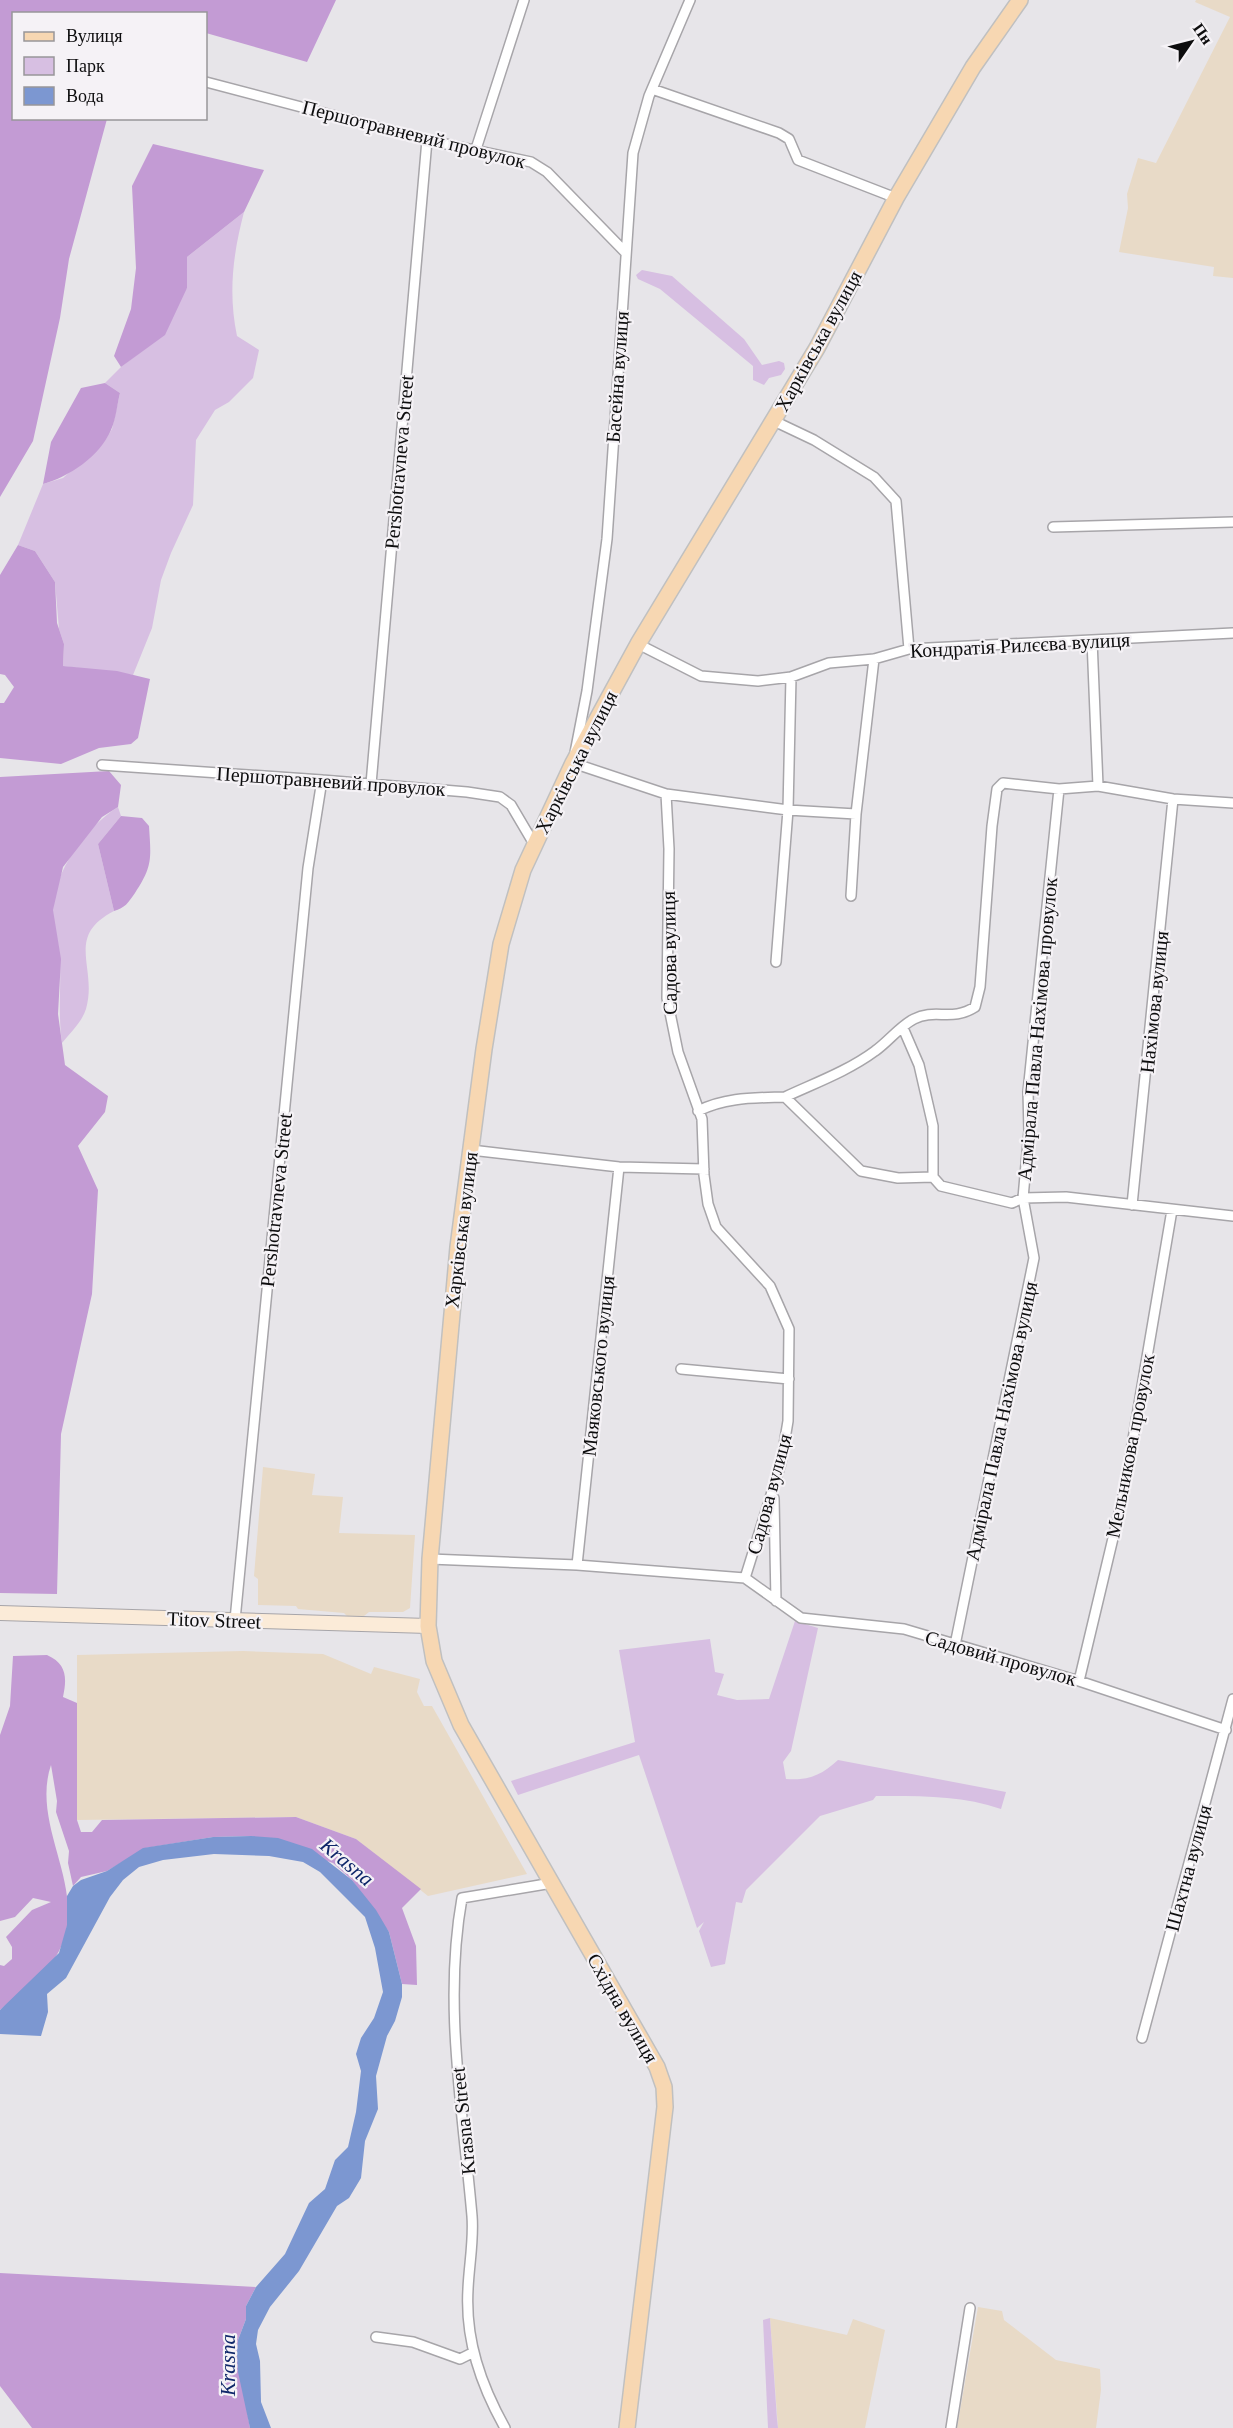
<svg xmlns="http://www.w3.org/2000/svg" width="1233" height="2428" font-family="Georgia,serif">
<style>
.industrial{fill:#e8dac7}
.green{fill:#d7bfe2}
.forest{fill:#c39bd4}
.water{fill:#7c97d1}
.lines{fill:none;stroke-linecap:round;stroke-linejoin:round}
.street-casing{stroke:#a7a5a9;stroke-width:12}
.secondary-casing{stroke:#a7a5a9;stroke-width:16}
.primary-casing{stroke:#c0c0c0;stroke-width:18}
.street{stroke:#fff;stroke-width:9}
.secondary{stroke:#fbebd8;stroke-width:14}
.primary{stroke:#f7d7b2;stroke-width:15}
.labels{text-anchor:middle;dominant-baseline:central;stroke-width:4.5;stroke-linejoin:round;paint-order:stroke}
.street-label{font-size:20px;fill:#0d0d0e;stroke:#f5f2f6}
.water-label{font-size:21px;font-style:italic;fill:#0f276a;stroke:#f5f2f6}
</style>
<rect width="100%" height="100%" fill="#e7e5e9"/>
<path class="industrial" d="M1196,0H1233V278L1213,276L1214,267L1119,252L1128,208L1127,194L1138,158L1156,163L1230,17L1195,2Z
M263,1467L315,1474L312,1495L343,1497L339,1533L415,1535L410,1608L403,1612H369L364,1616H347L344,1613L298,1609L296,1606L258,1605V1579L254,1576Z
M243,1651L323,1654L371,1674L374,1667L420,1679L417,1692L424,1706H432L527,1874L428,1896L356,1839L296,1817L77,1820V1655Z
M978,2307L1002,2311L1004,2320L1056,2360L1100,2369L1101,2390L1096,2428H957Z
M770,2318L847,2335L853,2319L885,2330L865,2428H778Z"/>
<path class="green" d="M244,212C233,254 228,293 237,336L259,350L253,378L229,402L215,410L196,440L193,505L171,553L161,580L152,628L133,675L63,666L64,644L59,629L55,582L35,551L18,545L43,484L63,478L106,439L112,429L120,393L105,383L121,367L147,347L187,288V257Z
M642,270L672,276L744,339L762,365L779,361L784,363L785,369L781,375L769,378L764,385L753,380V366L660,289L638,279L636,275Z
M118,807L121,816L98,844L114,911C64,937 98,967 86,1009C82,1022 70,1033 62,1043C58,1015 61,990 60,961C60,945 53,928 53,912C52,873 87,826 118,807Z
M795,1621L818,1628L791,1751L783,1762L786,1779C808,1781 822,1775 838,1760L1006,1792L1001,1809C961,1795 918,1796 876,1796L873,1800L820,1816L746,1890L742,1903L736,1902L725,1964L711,1967L699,1931L704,1922L697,1928L639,1755L518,1795L511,1781L635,1742L619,1650L710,1639L715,1672L724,1674L717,1695L737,1700L769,1699Z
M770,2318L777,2419L778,2428H768L763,2320Z"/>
<path class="forest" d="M0,0H336L307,62L206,33V14H14V118L107,119L69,259L60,318L33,441L0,497Z
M153,144L264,170L244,212L187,257V288L165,335L121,367L114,356L131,309L136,268L132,186Z
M105,383L120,393C117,405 116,419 111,430C100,456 69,477 43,484L51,442L81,388Z
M18,545L35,551L55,582L57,623L64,644L63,666L117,671L150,679L138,738L131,744L99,748L61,764L0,758V703H4L14,687L5,675L0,674V575Z
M109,771L121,785L118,807L102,817L63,867L53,910L61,959L58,1014L65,1065L108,1096L105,1112L78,1146L98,1190L92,1294L61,1434L57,1594L0,1593V777Z
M121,816L142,818L149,826C151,858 153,866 135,893C128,903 125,908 114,911L98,844Z
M47,1655C67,1664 67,1678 63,1697L77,1703V1820L81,1832H92L102,1820L296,1817L356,1839L421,1889L402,1908L416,1946L417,1985L402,1984L389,1932L352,1880L333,1863L251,1836L213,1837L146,1848L107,1871L81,1877L73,1886L68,1863L69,1851L56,1812L57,1801L51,1765C30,1827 90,1890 59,1951C51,1968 15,1997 0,2010V1965L4,1966L12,1959V1947L6,1937L32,1910L51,1902L33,1898L15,1917L0,1921V1735L10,1706L13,1656Z
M0,2273L256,2287L246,2306V2319L238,2340L237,2353L250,2428H32L0,2386Z"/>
<path class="water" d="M251,1836L278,1838L312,1849L352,1880L376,1910L389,1932L402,1984V1997L395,2021L387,2036L376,2076L378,2109L365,2141L361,2178L349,2198L337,2206L299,2271L270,2307L258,2330L256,2344L260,2361L261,2402L271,2428H250L238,2372L237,2353L238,2340L246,2319V2306L256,2287L285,2254L309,2203L325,2189L335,2160L348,2147L356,2112L361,2071L356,2054L361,2038L374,2018L383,1992L375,1948L365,1917L320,1872L303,1862L269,1856L214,1854L163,1860L139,1867L123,1880L110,1897L66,1978L47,1994L48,2012L41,2036L0,2034V2010L59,1953L67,1925V1896L73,1886L81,1880L107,1871L143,1848L213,1837Z"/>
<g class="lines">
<g class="street-casing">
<path id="street" d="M690,0L649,96L633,153L607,539L587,691L573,763L666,794L788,810L856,814
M206,82L427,140L531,162L547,172L625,252
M652,89L779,133L789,139L798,160L896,198
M476,149L524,0
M774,421L814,440L874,477L896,501L909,649
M1053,527L1233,522
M1092,640L1098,786
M638,644L701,676L758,681L791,677L829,663L874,659L909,649L1233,633
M102,765L322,780L467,792L500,797L511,805L534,844
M371,784L427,140
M666,794L669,849L667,998L678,1052L702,1119L704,1175L708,1204L716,1227L770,1286L789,1329L788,1421L781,1463L745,1578
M851,896L856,814L874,659
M776,962L788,810L791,677
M903,1028L919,1065L933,1126V1177
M785,1097C815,1083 848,1071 875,1051C888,1042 900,1026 914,1019C935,1008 952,1022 975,1007L980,987L992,826L997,789L1003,783L1059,789L1098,786L1173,799L1233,803
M698,1111C726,1097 754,1098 785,1097L861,1171L898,1178L933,1177L941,1186L1012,1203L1023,1198L1066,1197L1233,1216
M471,1150L619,1167L704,1169
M1132,1205L1173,799
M681,1369L789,1379
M774,1498L776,1601
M430,1559L577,1565L745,1578
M577,1565L619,1167
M745,1578L801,1618L904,1629L1079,1681L1226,1730
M235,1620L308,868L322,780
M955,1645L1034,1258L1023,1198L1029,1131L1028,1092L1059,789
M1079,1681L1124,1492L1172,1210
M1142,2038L1233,1699
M376,2337L413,2342L460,2359L474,2352
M505,2428C481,2385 465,2340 468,2289C469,2265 474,2240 472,2216C463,2111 443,2004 462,1898L552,1883
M951,2428L970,2308"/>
</g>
<g class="secondary-casing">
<path id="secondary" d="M0,1613L428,1626"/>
</g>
<g class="primary-casing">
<path id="primary" d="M627,2428L665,2107L664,2087L657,2067L461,1725L434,1661L428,1626L430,1559L458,1247L484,1049L501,944L523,870L573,763L638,644L817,348L896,198L973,67L1020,0"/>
</g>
<use href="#street" class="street"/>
<use href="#secondary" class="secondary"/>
<use href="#primary" class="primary"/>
</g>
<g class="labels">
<g class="street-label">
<text transform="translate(414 134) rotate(14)">Першотравневий провулок</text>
<text transform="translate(818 341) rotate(-61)">Харківська вулиця</text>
<text transform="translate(617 377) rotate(-86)">Басейна вулиця</text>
<text transform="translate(399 462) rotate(-85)">Pershotravneva Street</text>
<text transform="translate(1020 645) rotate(-3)">Кондратія Рилєєва вулиця</text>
<text transform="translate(576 762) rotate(-63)">Харківська вулиця</text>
<text transform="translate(331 781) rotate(4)">Першотравневий провулок</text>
<text transform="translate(669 953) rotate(-91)">Садова вулиця</text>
<text transform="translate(1154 1002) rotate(-84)">Нахімова вулиця</text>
<text transform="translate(1037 1029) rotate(-85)">Адмірала Павла Нахімова провулок</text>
<text transform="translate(276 1200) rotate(-84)">Pershotravneva Street</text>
<text transform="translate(461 1230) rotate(-83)">Харківська вулиця</text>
<text transform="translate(598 1366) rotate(-84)">Маяковського вулиця</text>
<text transform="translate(1001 1421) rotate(-78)">Адмірала Павла Нахімова вулиця</text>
<text transform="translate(1130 1446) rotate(-79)">Мельникова провулок</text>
<text transform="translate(769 1494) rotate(-75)">Садова вулиця</text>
<text transform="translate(214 1620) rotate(2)">Titov Street</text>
<text transform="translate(1001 1658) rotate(16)">Садовий провулок</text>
<text transform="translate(1188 1868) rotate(-75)">Шахтна вулиця</text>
<text transform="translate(623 2008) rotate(60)">Східна вулиця</text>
<text transform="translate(463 2121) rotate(-96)">Krasna Street</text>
</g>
<g class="water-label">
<text transform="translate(347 1862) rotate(40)">Krasna</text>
<text transform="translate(228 2365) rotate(-90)">Krasna</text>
</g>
</g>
<rect x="12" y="12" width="195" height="108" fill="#f5f2f6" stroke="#989699" stroke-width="1.5"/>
<rect x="24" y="32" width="30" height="9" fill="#f7d7b2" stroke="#989699" stroke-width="1.5"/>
<text x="66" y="42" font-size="18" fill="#0d0d0e">Вулиця</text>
<rect x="24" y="57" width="30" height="18" fill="#d7bfe2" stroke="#989699" stroke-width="1.5"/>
<text x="66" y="72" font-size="18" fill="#0d0d0e">Парк</text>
<rect x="24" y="87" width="30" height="18" fill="#7c97d1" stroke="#989699" stroke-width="1.5"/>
<text x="66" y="102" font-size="18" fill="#0d0d0e">Вода</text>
<g transform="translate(1191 42) rotate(55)" stroke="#f5f2f6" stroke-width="4.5" paint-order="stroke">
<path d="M0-4.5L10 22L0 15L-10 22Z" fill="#0d0d0e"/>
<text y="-9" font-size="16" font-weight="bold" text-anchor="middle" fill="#0d0d0e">Пн</text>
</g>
</svg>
